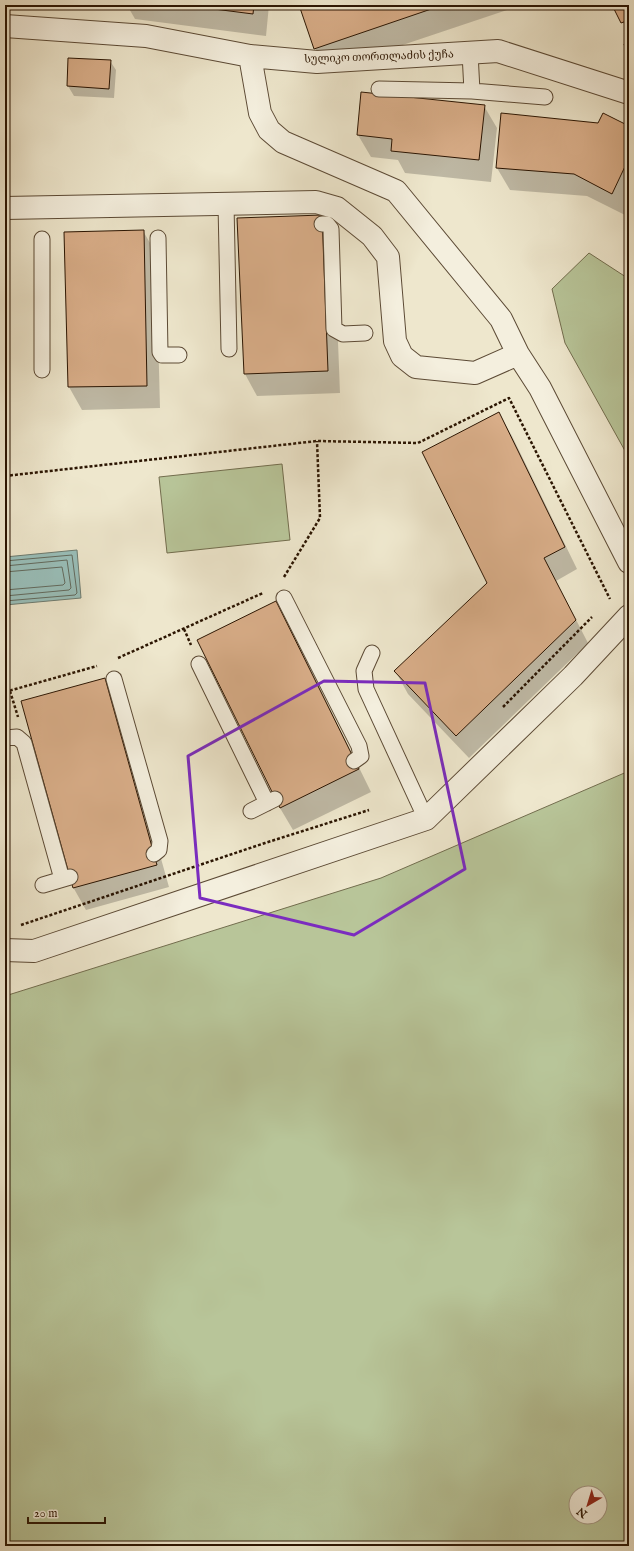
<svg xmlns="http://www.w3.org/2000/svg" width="634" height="1551" font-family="'IM FELL English','Noto Serif Georgian',serif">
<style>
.green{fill:#b8c599;stroke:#726d4e;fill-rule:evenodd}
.water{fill:#99bfba;stroke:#6d7b70}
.shadow{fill:#0003}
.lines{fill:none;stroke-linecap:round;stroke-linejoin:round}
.shore{stroke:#626a5e;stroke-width:1}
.building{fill:#d8ad88;stroke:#2b1502}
.service-casing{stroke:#5c4a35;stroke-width:17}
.minor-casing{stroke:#5c4a35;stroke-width:24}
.path{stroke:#2b1502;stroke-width:2.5;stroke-dasharray:3 2;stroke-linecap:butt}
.service{stroke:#f4efde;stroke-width:15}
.minor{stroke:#f4efde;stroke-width:22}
.marked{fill:none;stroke:#7b2cbf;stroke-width:3;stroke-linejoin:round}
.labels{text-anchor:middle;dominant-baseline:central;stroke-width:3;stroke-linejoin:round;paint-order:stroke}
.street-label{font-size:11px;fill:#2b1502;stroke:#f4efde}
</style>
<rect width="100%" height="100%" fill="#eee7cd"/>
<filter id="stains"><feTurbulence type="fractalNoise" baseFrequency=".005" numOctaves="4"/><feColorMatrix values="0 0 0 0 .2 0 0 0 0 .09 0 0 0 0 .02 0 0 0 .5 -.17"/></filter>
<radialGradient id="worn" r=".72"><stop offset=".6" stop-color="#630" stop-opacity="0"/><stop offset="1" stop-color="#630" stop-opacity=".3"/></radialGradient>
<path class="green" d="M589,253L629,279V458L565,343L552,289Z
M282,464L290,540L167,553L159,477Z
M629,771V1546H5V996L381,878ZM576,1493H600V1517H576Z"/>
<path class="water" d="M77,550L81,598L5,605V557Z"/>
<path class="shadow" d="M127,5H269L266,36L135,19Z
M300,5H522L328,70L315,48Z
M614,5H629V32H628Z
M110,61L116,70L114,98L74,96L68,86Z
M484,106L497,128L491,182L405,173L398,160L371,157L358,135Z
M629,127V207L625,215L587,196L510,190L497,168Z
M321,216L334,238L340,393L257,396L245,374L238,219Z
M143,231L156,253L160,408L82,410L69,387L65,233Z
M629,250V261L626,255Z
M499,414L512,436L577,569L556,581L588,643L469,758L408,694L396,672L488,583Z
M276,602L289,625L371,792L293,830L280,808Z
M104,679L117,702L169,887L86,910L73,887Z"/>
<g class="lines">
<path class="shore" d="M5,561L72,555L77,593L75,595L5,601
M5,566L67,560L71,588L69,590L5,596
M5,572L62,567L65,583L63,585L5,590"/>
</g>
<path class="building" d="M183,5H254L253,14Z
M299,5H443L314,49Z
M612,5H629V20L621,23Z
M629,42V61L624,44Z
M68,58L111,60L109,89L67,86Z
M361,92L485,105L479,160L391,151L392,139L357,135Z
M501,113L598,123L603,113L629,126V158L612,194L574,174L496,168Z
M322,215L328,371L244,374L237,218Z
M144,230L147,386L68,387L64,232Z
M499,412L565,547L544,558L576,620L456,736L394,671L487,583L422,452Z
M276,601L359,769L280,808L197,640Z
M105,678L157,865L73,888L21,701Z"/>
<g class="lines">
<g class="service-casing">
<path id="service" d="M379,89L472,91L470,53
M472,91L545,97
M226,204L229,349
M322,224H327L331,229L334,329L343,334L365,333
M158,238L160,352L162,355H179
M42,239V370
M284,598L359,746L361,756L354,761
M372,653L364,671L366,689L426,819
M199,664L267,803
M114,679L160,841L159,850L154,854
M5,738L17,737L24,743L62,879
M251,811L275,799
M43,885L70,877"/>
</g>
<g class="minor-casing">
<path id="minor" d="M5,26L146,36L250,56L317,62L498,51L629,93
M250,56L260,113L269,130L283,142L396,191L501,319L518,354L540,388L629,562
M5,208L316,202L337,208L372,236L388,257L395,341L402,356L416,367L475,373L518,354
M5,950L34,951L426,819L573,676L629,616"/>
</g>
<path class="path" d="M5,476L317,441L418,443L509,398L610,599
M284,577L320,518L317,441
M184,629L191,645
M118,658L263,593
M10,691L18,717
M5,692L97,666
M503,707L592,617
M21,925L265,843L369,810"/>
<use href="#service" class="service"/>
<use href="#minor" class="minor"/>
</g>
<path class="marked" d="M324,681L425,683L465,869L354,935L200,898L188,756Z"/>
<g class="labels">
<g class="street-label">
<text transform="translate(379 57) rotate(-2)">სულიკო თორთლაძის ქუჩა</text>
</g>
</g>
<rect width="634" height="1551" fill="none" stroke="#eee7cd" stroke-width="20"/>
<rect x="6" y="6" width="622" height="1539" fill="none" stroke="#2b1502" stroke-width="2"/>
<rect x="10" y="10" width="614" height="1531" fill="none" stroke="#2b1502"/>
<g transform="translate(588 1505) rotate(218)"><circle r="19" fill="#f4efde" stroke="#a49886"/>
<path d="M0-3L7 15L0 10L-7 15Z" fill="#8f2418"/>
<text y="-6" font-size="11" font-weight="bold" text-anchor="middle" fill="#2b1502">N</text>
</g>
<path d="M28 1517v6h77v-6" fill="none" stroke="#2b1502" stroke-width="2"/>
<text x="34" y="1517" font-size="12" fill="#2b1502" stroke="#f4efde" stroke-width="3" paint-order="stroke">20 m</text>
<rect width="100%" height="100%" filter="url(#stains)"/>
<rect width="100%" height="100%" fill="url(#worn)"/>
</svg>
